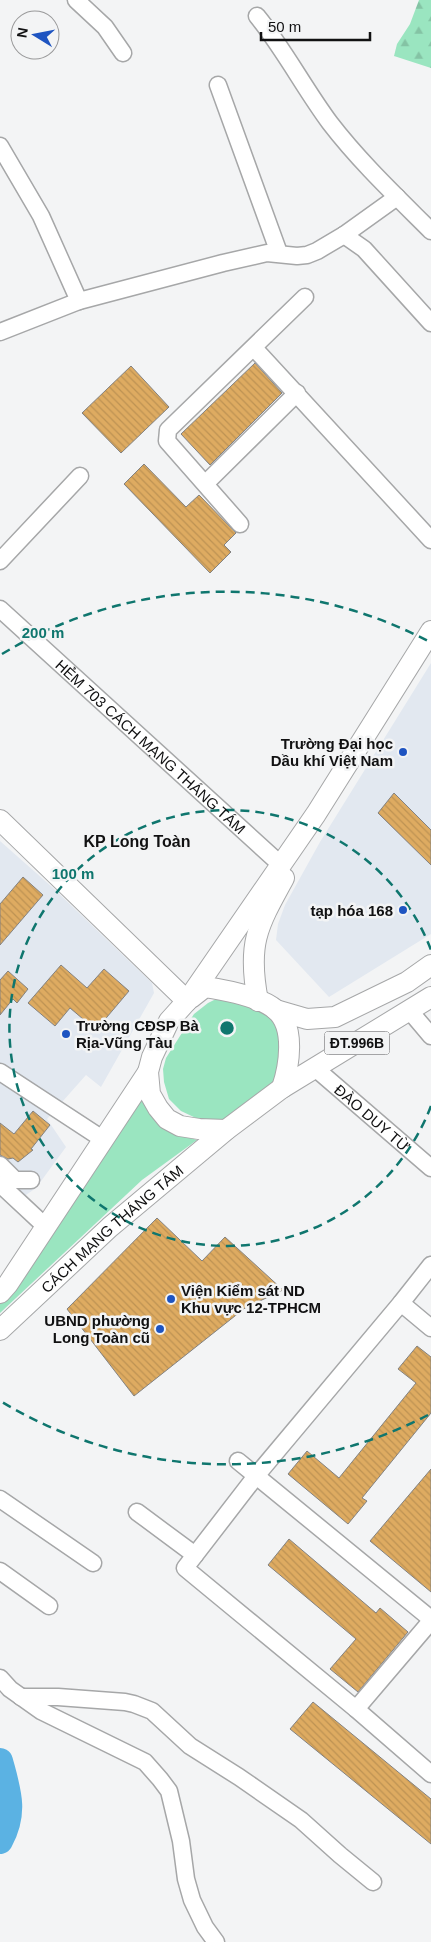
<svg xmlns="http://www.w3.org/2000/svg" width="431" height="1942" font-family="Helvetica,sans-serif">
<style>
.built{fill:#e2e8f0}
.forest{fill:url(#forest-firs)}
.green{fill:#9ae5c0}
.lines{fill:none;stroke-linecap:round;stroke-linejoin:round}
.river{stroke:#5bb2e3;stroke-width:26}
.building{fill:url(#building-back-hatch);stroke:#838281}
.minor-casing{stroke:#a6a7a8;stroke-width:19}
.major-casing{stroke:#a6a7a8;stroke-width:22}
.minor{stroke:#fff;stroke-width:16}
.major{stroke:#fff;stroke-width:20}
.ring{fill:none;stroke:#0f766e;stroke-width:2.5;stroke-dasharray:9 6}
.poi-dot{fill:#1e54c1;stroke:#f3f4f5;stroke-width:2}
.labels{text-anchor:middle;dominant-baseline:central;stroke-width:5;stroke-linejoin:round;paint-order:stroke}
.shield{fill:#f3f4f5;stroke:#555556;stroke-width:1}
.shield-label{font-size:14px;font-weight:bold;fill:#111112}
.poi-label{font-size:15px;font-weight:bold;fill:#111112;stroke:#f3f4f5;text-anchor:end}
.street-label{font-size:15px;fill:#111112;stroke:#f3f4f5}
.neighbourhood-label{font-size:16px;font-weight:bold;fill:#111112;stroke:#f3f4f5}
.centre{fill:#0f766e;stroke:#f3f4f5;stroke-width:2.5}
.ring-label{font-size:15px;text-anchor:middle;font-weight:bold;fill:#0f766e;stroke:#f3f4f5;stroke-width:5;stroke-linejoin:round;paint-order:stroke}
</style>
<defs>
<pattern id="forest-firs" width="22" height="20" patternUnits="userSpaceOnUse" patternTransform="scale(1.25)"><rect width="22" height="20" fill="#9ae5c0"/><path d="M5 1l3.5 6h-7zM16 11l3.5 6h-7z" fill="#84c3a4"/></pattern>
<pattern id="building-back-hatch" width="6" height="6" patternUnits="userSpaceOnUse" patternTransform="scale(1.25)"><rect width="6" height="6" fill="#deab61"/><path d="M-1 5l2 2M0 0l6 6M5-1l2 2" fill="none" stroke="#bd9253"/></pattern>
</defs>
<rect width="100%" height="100%" fill="#f3f4f5"/>
<path class="built" d="M431,663V934L329,997L276,940L278,924L285,905L320,842Z
M0,841L52,887L152,983L154,993L101,1087L86,1075L47,1119L66,1147L36,1188L23,1197L0,1174Z"/>
<path class="forest" d="M419,0H431V68L394,56L397,44L410,24Z"/>
<path class="green" d="M218,998L262,1005L284,1034L276,1083L224,1121L198,1119L181,1111L169,1099L164,1082L163,1069L166,1058L194,1014L208,1003Z
M143,1091L180,1135L197,1140L142,1180L0,1313V1301Z"/>
<g class="lines">
<path class="river" d="M0,1761C8,1791 16,1812 0,1841"/>
</g>
<path class="building" d="M255,363L282,393L210,465L181,434Z
M131,366L169,407L121,453L82,413Z
M144,464L186,507L199,495L236,533L224,545L231,552L210,573L124,484Z
M394,793L431,830V865L378,813Z
M23,877L43,895L0,945V904Z
M61,965L87,988L104,969L129,991L96,1030L70,1008L55,1026L28,1003Z
M8,971L28,989L17,1003L13,999L0,1015V980Z
M33,1111L50,1125L31,1149L33,1150L18,1162L13,1158L8,1159L0,1155V1123L14,1134Z
M157,1218L202,1261L225,1237L283,1290L245,1308L134,1396L67,1309Z
M417,1346L431,1357V1413L362,1498L367,1501L348,1524L288,1474L307,1451L339,1478L416,1383L398,1369Z
M431,1469V1592L370,1541Z
M289,1539L376,1613L380,1608L408,1632L358,1692L330,1669L356,1639L268,1565Z
M313,1702L431,1799V1844L290,1729Z"/>
<g class="lines">
<g class="minor-casing">
<g id="minor">
<path d="M76,0L105,27L123,53"/>
<path d="M257,16C284,49 304,88 330,123C360,162 396,196 431,231"/>
<path d="M218,85L279,253"/>
<path d="M0,146L41,216L79,301"/>
<path d="M344,235L364,249L431,323"/>
<path d="M0,332L79,301L223,263L267,253L297,256L307,255L317,251L344,235L397,197"/>
<path d="M254,348L431,540"/>
<path d="M206,483L297,393"/>
<path d="M240,524L167,441L168,430L305,297"/>
<path d="M0,561L80,476"/>
<path id="s1" d="M0,609L280,864"/>
<path d="M409,1010L431,1036"/>
<path id="s2" d="M315,1068L431,1168"/>
<path d="M0,1072L104,1140"/>
<path d="M0,1165L15,1180H31"/>
<path d="M0,1184L45,1226"/>
<path d="M431,1265L401,1303L256,1476L185,1568L356,1709L431,1774"/>
<path d="M401,1303L431,1328"/>
<path d="M238,1461L431,1619"/>
<path d="M0,1499L93,1563"/>
<path d="M137,1512L195,1555"/>
<path d="M0,1571L49,1606"/>
<path d="M0,1678L10,1689L41,1711L145,1762L160,1779L169,1791L181,1841L186,1879L192,1900L205,1927L216,1942"/>
<path d="M21,1697H58L125,1702L134,1704L152,1711L190,1746L239,1777L301,1820L340,1855L373,1882"/>
<path d="M356,1709L431,1621"/>
</g>
</g>
<g class="major-casing">
<g id="major">
<path d="M0,820L187,1001"/>
<path d="M191,998L205,987C225,990 260,996 276,1010C296,1027 289,1067 282,1088"/>
<path d="M258,1001C247,944 257,927 284,878"/>
<path d="M276,1010L307,1019L335,1017L407,982L431,965"/>
<path d="M226,1130L199,1129L180,1126L167,1119L158,1108L150,1094L148,1072L152,1057L169,1021L187,1001L316,814L431,631"/>
<path d="M0,1293L8,1284L148,1072"/>
<path id="s3" d="M0,1330L110,1227L226,1130L282,1088L431,997"/>
</g>
</g>
<use href="#minor" class="minor"/>
<use href="#major" class="major"/>
</g>
<g class="ring">
<path d="M431 1106A218 218 0 1 1 431 950"/>
<path d="M428 1415A436 436 0 0 1 2 1402M2 654A436 436 0 0 1 428 641"/>
</g>
<g class="poi-dot">
<circle cx="403" cy="752" r="5"/>
<circle cx="403" cy="910" r="5"/>
<circle cx="66" cy="1034" r="5"/>
<circle cx="171" cy="1299" r="5"/>
<circle cx="160" cy="1329" r="5"/>
</g>
<g class="labels">
<rect class="shield" x="324.5" y="1031.5" width="65" height="23" rx="4"/>
<g class="shield-label">
<text x="357" y="1043">ĐT.996B</text>
</g>
<g class="poi-label">
<text x="393" y="743">Trường Đại học<tspan x="393" dy="17">Dầu khí Việt Nam</tspan></text>
<text x="393" y="910">tạp hóa 168</text>
<text x="76" y="1025" text-anchor="start">Trường CĐSP Bà<tspan x="76" dy="17">Rịa-Vũng Tàu</tspan></text>
<text x="181" y="1290" text-anchor="start">Viện Kiểm sát ND<tspan x="181" dy="17">Khu vực 12-TPHCM</tspan></text>
<text x="150" y="1320">UBND phường<tspan x="150" dy="17">Long Toàn cũ</tspan></text>
</g>
<g class="street-label">
<text stroke="none"><textPath href="#s1" startOffset="204">HẺM 703 CÁCH MẠNG THÁNG TÁM</textPath></text>
<text stroke="none"><textPath href="#s2" startOffset="76">ĐÀO DUY TỪ</textPath></text>
<text stroke="none"><textPath href="#s3" startOffset="151">CÁCH MẠNG THÁNG TÁM</textPath></text>
</g>
<g class="neighbourhood-label">
<text x="137" y="841">KP Long Toàn</text>
</g>
</g>
<circle cx="227" cy="1028" r="8" class="centre"/>
<g class="ring-label">
<text x="43" y="638">200 m</text>
<text x="73" y="879">100 m</text>
</g>
<g transform="translate(35 35) rotate(280)"><circle r="24" fill="#f3f4f5" stroke="#99999a"/>
<path d="M0-4L9 19L0 12L-9 19Z" fill="#1e54c1"/>
<text y="-8" font-size="14" font-weight="bold" text-anchor="middle" fill="#111112">N</text>
</g>
<path d="M261 32v8h109v-8" fill="none" stroke="#111112" stroke-width="2.5"/>
<text x="268" y="32" font-size="15" fill="#111112" stroke="#f3f4f5" stroke-width="4" paint-order="stroke">50 m</text>
</svg>
